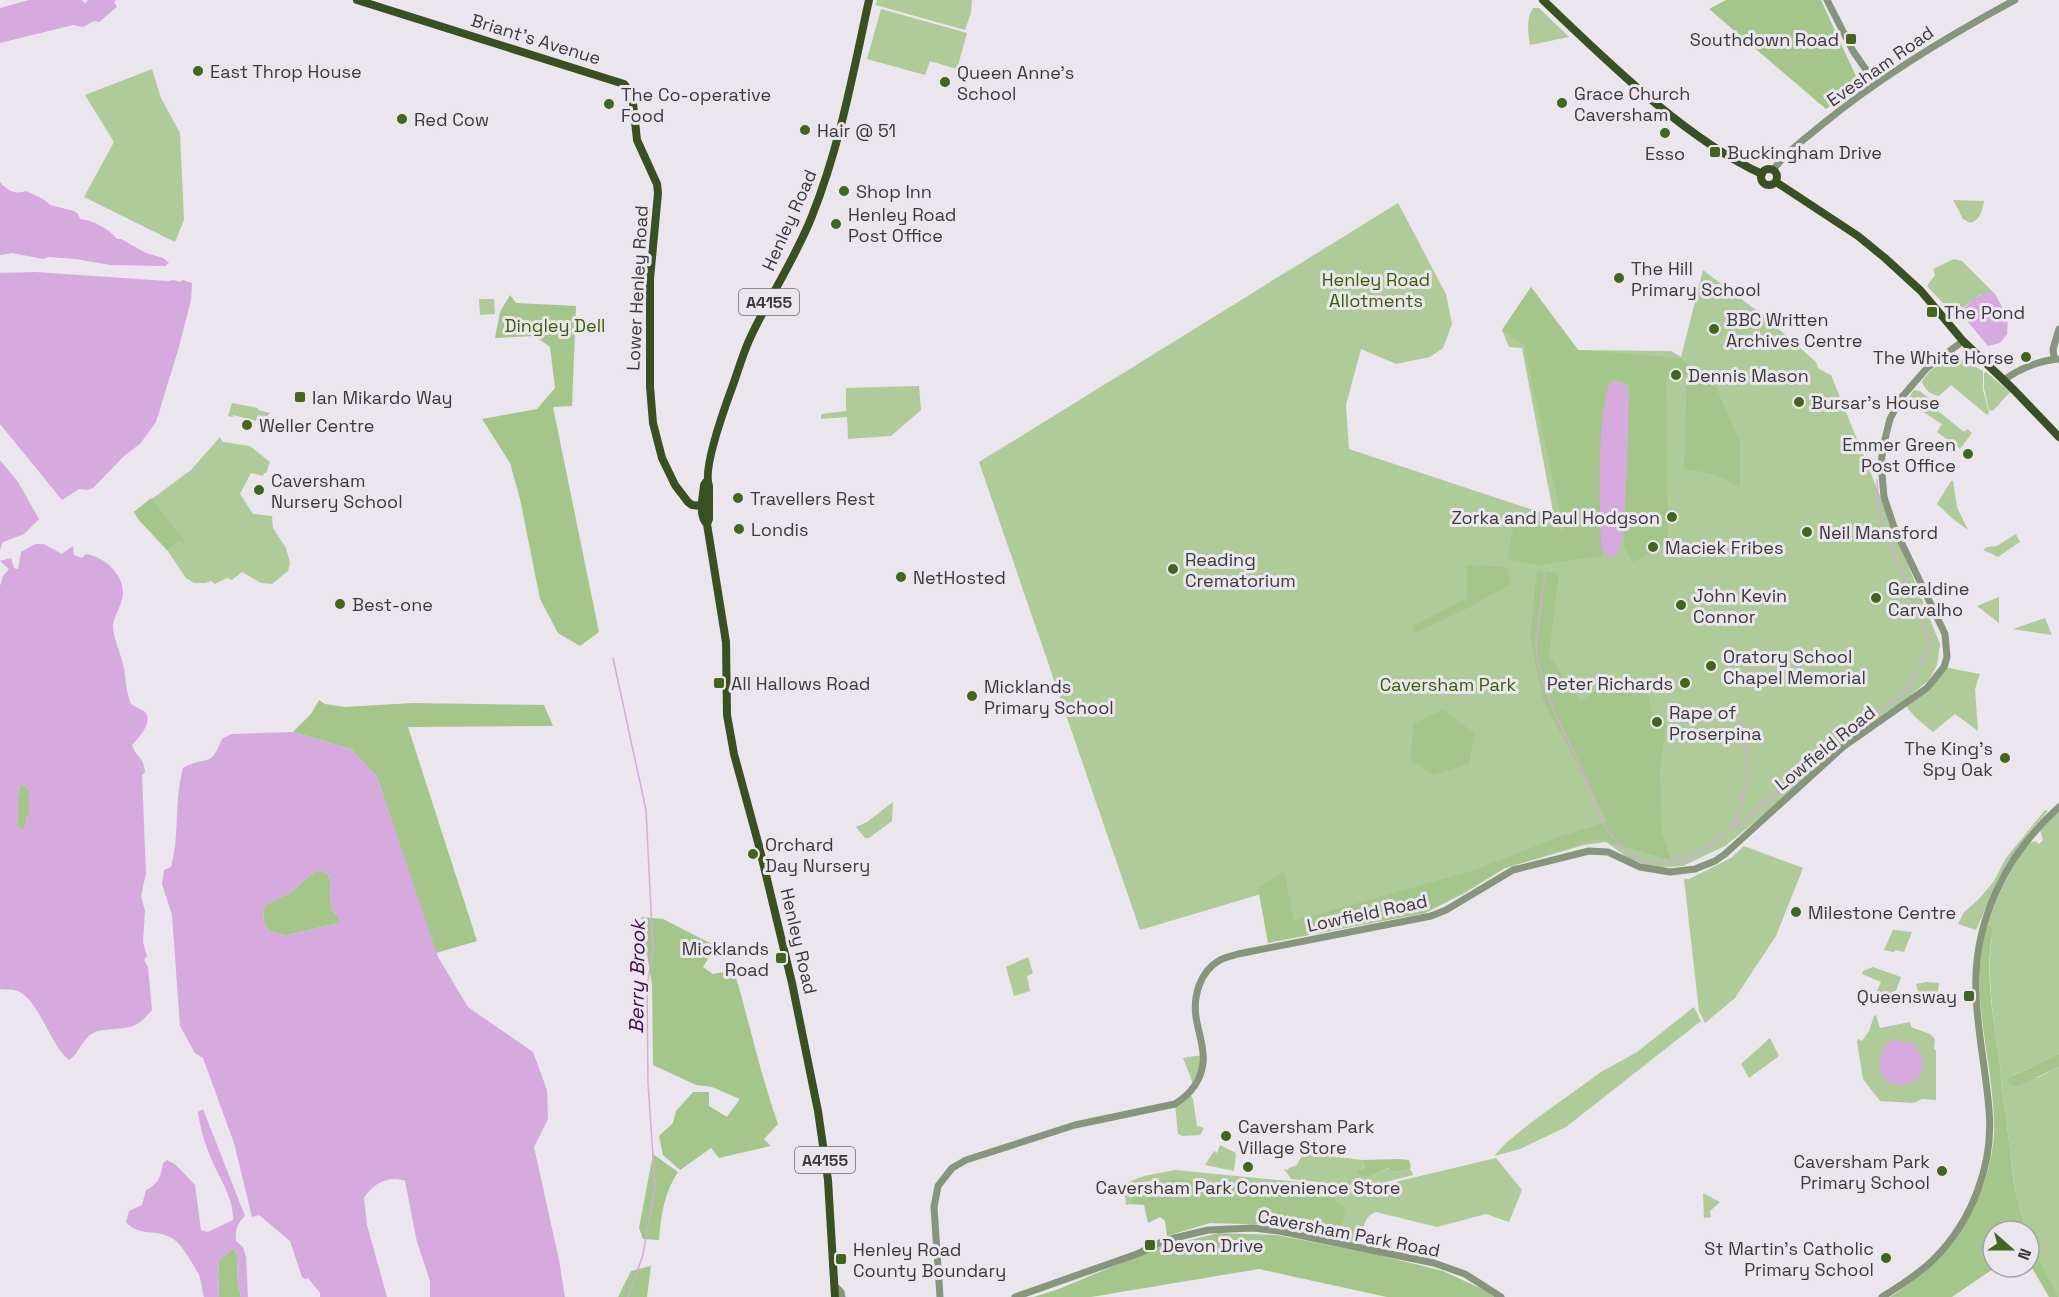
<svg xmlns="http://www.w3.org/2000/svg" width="2059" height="1297" font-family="'Space Grotesk',sans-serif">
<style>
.green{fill:#afcb99}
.forest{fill:#a5c68a}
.water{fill:#d6a9df;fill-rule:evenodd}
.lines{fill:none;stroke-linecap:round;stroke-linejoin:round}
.stream{stroke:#d6a9df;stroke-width:1.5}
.minor{stroke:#86957b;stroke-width:7}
.major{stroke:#395022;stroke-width:8}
.poi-dot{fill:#43661d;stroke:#ebe5ed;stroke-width:2}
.labels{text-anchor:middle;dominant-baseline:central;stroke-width:6;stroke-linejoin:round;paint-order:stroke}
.shield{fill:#ebe5ed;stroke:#706d72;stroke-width:1.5}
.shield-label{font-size:16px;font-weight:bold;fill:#3c3a3d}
.street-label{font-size:18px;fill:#3c3a3d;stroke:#ebe5ed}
.poi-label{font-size:18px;fill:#3c3a3d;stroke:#ebe5ed;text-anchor:start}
.park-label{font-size:18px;fill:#395e01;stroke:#ebe5ed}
.water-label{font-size:20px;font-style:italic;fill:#430b4d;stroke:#ebe5ed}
</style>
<rect width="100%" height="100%" fill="#ebe5ed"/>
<path class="green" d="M877,0H972L971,13L965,30L876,5Z
M1533,8H1539L1569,37L1530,45C1528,32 1526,19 1533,8Z
M881,9L967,33L957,69L930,61L925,75L867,59Z
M152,69L161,98L180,133L184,220L175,242L84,197L114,142L85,95Z
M1953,200L1984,201C1982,210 1981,219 1971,223L1963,219Z
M1398,203L1446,294L1452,324L1443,348L1430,357L1396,364L1361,349L1346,405L1349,449L1554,517L1522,348L1509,347L1502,330L1531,287L1578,350L1671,351L1681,357L1703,270L1764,316L1816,362L1819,369L1831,375L1940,644L1937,665L1928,681L1725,846L1683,866L1655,868L1628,858L1606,842L1584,845L1505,868L1465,893L1425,913L1283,936L1278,889L1140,930L979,462Z
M1954,259L1962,261L1995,294C1978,290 1966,306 1956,317L1927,286L1935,275L1933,269Z
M479,299H494L495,314L480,315Z
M1950,357L1961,359L1983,371V390L1989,412L1987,415L1951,385L1939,396C1931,395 1924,389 1922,381L1931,370Z
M1986,372L2010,392L1993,411L1989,410L1984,388V373Z
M919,386L921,410L891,436L848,439L847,417L821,419V414L846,411V388Z
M1914,390L1920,391L1940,407L1938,411L1964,432L1967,429L1972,433L1960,449L1937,432L1942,424L1906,401Z
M232,403L258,408V410L270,413L263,421V416L258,415L256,421L233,415V417L228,416Z
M220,437L223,442L250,446L270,462L266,473H264L263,476L251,473L240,494L253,514L272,516L273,528L286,548L290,563L288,571L272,584L261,583L242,572L232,580L227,578L215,584L211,581L205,583H194L186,578L167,550L139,520L134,512L191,470Z
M1951,481H1953L1957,507L1968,530L1953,519L1937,504Z
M2016,534L2020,542L1998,557L1983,550L1987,547L1997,546Z
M1999,597V623L1977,606Z
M2045,618L2052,635L2013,629Z
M1944,667L1980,674L1975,689L1978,731L1955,714L1933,732L1915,717L1905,705L1927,688Z
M893,802L892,821L869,838H865L856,827L867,822Z
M2045,810L2048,811L2030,831L2001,874L1976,930L1958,924L1964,912L1978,900L1994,881L2006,858Z
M2059,812V1054C2043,1061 2028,1071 2012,1075L2037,1078L2059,1067V1297L2029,1244V1231H2026L2014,1186L2005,1107C2000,1094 2002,1080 2000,1065C1994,1021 1985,975 1993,930L1987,926C1997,894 2010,871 2029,843L2036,841L2039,844L2043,840L2040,830Z
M1744,846L1803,868L1776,936L1735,998L1705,1023L1699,1011L1684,879H1689L1731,858Z
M1893,930L1912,932L1904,952L1895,950L1894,952L1884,950Z
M1028,957L1033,973L1027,976L1030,991L1014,996L1006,967Z
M1873,967L1901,977L1896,991L1876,1001L1873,1000L1881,982L1862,974L1863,971Z
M1926,982L1939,983L1938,990L1941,1004L1920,997L1916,984Z
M1694,1007L1701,1021L1566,1127L1520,1149L1494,1156L1506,1143L1529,1124L1601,1072L1637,1052Z
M1876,1015L1880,1028L1910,1022L1911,1027L1930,1034L1935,1039L1934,1049L1936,1050V1100L1922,1099L1914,1103L1880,1101L1863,1079L1857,1042L1858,1039L1862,1041L1869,1031L1874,1016Z
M1770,1038L1779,1056L1749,1078L1741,1064Z
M1203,1055L1194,1086L1183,1058Z
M1189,1093L1193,1099L1197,1126L1204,1128L1200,1135L1182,1136L1178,1134L1175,1104Z
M1220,1145L1236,1153L1234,1171L1205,1165L1214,1151L1217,1153Z
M1303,1153L1363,1160L1365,1170H1361L1373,1175L1389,1168L1396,1172L1410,1169L1413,1175L1374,1185L1355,1186L1291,1179L1284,1169L1288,1170L1289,1168L1297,1165Z
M1496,1158L1522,1190L1509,1222L1486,1214L1437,1227L1376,1212C1362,1217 1365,1229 1358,1240L1352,1242L1331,1237L1339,1232L1328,1195L1316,1196L1303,1192L1254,1186H1237L1223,1181L1208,1186L1161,1180L1143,1182L1134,1187L1130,1204L1126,1205L1124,1188L1126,1183L1144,1176L1175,1170L1361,1188L1374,1187Z
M1703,1193L1720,1202L1710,1211L1711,1217L1704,1218Z"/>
<path class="forest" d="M1726,0H1821L1860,85L1826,109L1709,9Z
M1531,287L1578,350L1681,358L1716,387L1740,443V488C1720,475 1708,472 1684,469L1687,377L1676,368L1666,379L1668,545L1633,562L1624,548L1629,385L1615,379L1609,384L1602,556L1539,565L1507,559L1515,519L1564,530L1524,345L1502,330Z
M510,295L516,303L576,306L572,406L553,407L599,632L580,646L558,633L540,599L520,499L510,463L482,419L537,409L555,388L550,347L535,336L495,338L500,312Z
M151,498L178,533L186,541L183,543L179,541L167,550L139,520L134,512Z
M1467,565L1507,567L1511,584L1470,607L1415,633L1413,626L1467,598Z
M1537,571L1559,573L1549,656L1581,702L1598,688L1648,694L1652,715L1666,725L1660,770L1662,833L1671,860L1598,839L1505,868L1425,913L1268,943L1258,888L1284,871L1294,921L1475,870L1561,836L1608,822L1543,700L1530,636Z
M319,700L325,704L345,707L413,703L544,705L553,726L408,727L477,941L436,953L377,777L351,749L293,732L311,714Z
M1443,710L1474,733L1469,764L1433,775L1410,759L1414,723Z
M21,783L29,790V817L25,816L27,821L23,831L17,825C19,810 16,796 21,783Z
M320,871L327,873L330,879L331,909L338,916V923L288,935C267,935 260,925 265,905L291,892L314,872Z
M641,917L663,919L716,946L703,967L713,974L734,970C749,1021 760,1073 778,1124L764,1139L771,1146L719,1158L711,1148L680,1170L663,1155L659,1136L673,1123L676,1111L693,1092H709V1106L727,1117L740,1099L712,1087L696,1085L653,1065L652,985Z
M1987,926H1990L1993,930C1984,975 1994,1020 2000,1065C2002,1080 2000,1094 2005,1107L2014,1186L2026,1231H1993V1267H1996L1952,1297H1890C1947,1261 1989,1204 1994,1134C1995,1115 1992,1095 1990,1075C1983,1025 1972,977 1987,926Z
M2059,1054V1067L2018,1086L2010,1085L2007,1080C2013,1073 2019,1074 2026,1070C2037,1065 2047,1059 2059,1054Z
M653,1154L678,1172C664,1193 661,1215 659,1240L643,1239L639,1228Z
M1399,1159L1409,1160L1411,1166L1410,1169L1396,1172L1388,1168C1379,1172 1367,1180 1358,1174L1357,1171L1365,1169L1363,1160Z
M1161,1180H1190L1196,1186L1282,1187L1316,1196L1328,1195L1345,1208C1344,1221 1342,1230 1331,1237L1272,1225L1210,1223L1167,1236L1165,1221L1160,1217L1148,1223L1144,1205L1130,1204L1134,1187Z
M1218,1233L1276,1235L1375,1254L1443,1271L1484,1290L1494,1297H1387L1259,1269L1091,1297H1034L1059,1289L1154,1249Z
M2029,1242L2059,1297H2049L2031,1266L2029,1261Z
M232,1249L235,1250L238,1258L237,1276L241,1297H219L218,1272L219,1260Z
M651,1266L647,1297H618L631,1271Z"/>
<path class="water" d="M29,0H82L85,4L88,0H116L114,2L117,7L99,22L94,21L83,27L73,25L0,43V8Z
M0,182C7,190 15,195 26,191L43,199L50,205L74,211L78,214L80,219C93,220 109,229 117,239H121L146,253L163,258L169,263L165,266L110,265L76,259L49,257L43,259L12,253L0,255Z
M35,272L167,281L174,280L180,282L183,280L192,283L191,300L179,347L156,422L140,444L125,455L93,488L88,490L79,489L62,500L0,424V273Z
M1988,292L1995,294L2008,318L2007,334L2000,343L1988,346L1963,316V310L1973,299Z
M1614,382C1619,382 1624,382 1627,387C1631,396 1625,529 1621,545C1620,552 1616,555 1610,558L1604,554L1601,546C1600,498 1596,430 1609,384Z
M0,460L18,482L39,519L24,534L3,542L0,550Z
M35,544H44L62,554L73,546L74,555L82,558L86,554C106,557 128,578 122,600C120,608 113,618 113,627C114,640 121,654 124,668C126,681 126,692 131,704C135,707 140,709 144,711C155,721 138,739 132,745C136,758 143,755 145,772L142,775L146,873L141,896L145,911L143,942L147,956L144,960L148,967L152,1010C147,1015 143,1021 137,1024C123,1032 102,1026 90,1035C81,1042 79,1053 69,1060C49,1044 38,995 14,990C10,989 4,990 0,989V586L3,576L9,569L0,561L11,558L14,568L18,569L21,552ZM21,783L29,790V817L24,815L27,821L23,831L17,824C19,810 16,797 21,783Z
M293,732L351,749L377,777L438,957L468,1007L533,1052L547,1090L548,1119L534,1147L559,1260L565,1297H430V1281L417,1242L405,1181C388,1175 373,1184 364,1198L367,1225L387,1297H320V1293L308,1278L305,1279L302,1277L290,1241L259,1215L252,1217L234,1143L203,1058L195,1053L180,1026L172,915L162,884L164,870L171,867C180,835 174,800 183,768C205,755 210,770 222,739L231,734ZM320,871L327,873L330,879L331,909L338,916V923L288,935C267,935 260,925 265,905L291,892L314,872Z
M1893,1040L1912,1043C1952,1086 1872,1103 1880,1059C1881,1050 1885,1044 1893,1040Z
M203,1109L245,1216C237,1223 235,1231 236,1241L243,1247L246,1256L248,1297H241L237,1276L238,1258L235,1250L232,1249L219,1260L218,1272L219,1297H204C202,1291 202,1285 200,1278C198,1271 183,1247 177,1242C162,1227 138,1238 126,1222L129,1211L142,1205L146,1190C159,1184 161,1176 163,1163L167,1160L176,1165L195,1185L201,1230L208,1232L233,1220C234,1198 219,1178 211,1158C205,1144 200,1128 198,1112Z"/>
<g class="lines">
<path class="stream" d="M1877,480L1879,516L1930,640C1928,650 1926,661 1917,667
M1545,573L1536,645C1538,690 1569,740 1587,781C1594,795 1597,813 1606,827C1610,834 1617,843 1623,848C1645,869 1675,866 1699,852C1734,831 1738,825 1745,785
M613,658L646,810L653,949L647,987L648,1083L655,1186L643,1255L628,1297
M1735,706C1747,727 1744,758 1745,781
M1734,827L1907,690L1914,679V673"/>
<path class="minor" d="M1827,0L1853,51L1876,84
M1773,170C1787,151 1806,138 1824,123C1883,75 1948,36 2015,0
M2054,359L2053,349L2059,329
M2004,380C2019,369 2040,360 2059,359
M835,1286L841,1292L842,1297
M940,1297L934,1207L938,1186L952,1168L966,1160L1075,1125L1175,1104C1189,1095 1201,1082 1203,1063C1205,1048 1198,1032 1196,1017C1193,996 1200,971 1220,960C1225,957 1232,956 1238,954L1431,916L1446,910L1513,870L1589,851L1608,852L1640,867L1670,872L1695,869L1715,861L1725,854L1843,747L1927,688L1944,667L1947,657L1945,634L1894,527L1884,497L1881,463L1884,443L1890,419L1901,398L1927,368L1963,341
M1015,1297L1137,1254L1166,1240L1208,1230L1253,1228L1279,1231L1434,1263L1465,1274L1501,1297
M1882,1297C1900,1286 1919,1274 1934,1259C1972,1221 1994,1164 1989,1110C1986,1070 1977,1031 1976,992C1973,921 2007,853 2059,807"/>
<path class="major" d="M357,0L624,84L632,94L637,140L657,184L658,193L650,279V387L653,423L662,458L675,485L688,502L692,505L702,506L709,502
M1543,0C1605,59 1684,138 1762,174
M1761 177a8 8 0 1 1 16 0a8 8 0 1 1-16 0Z
M1776,182L1858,236L1885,258L1921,291L1963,341L2014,390L2059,437
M706,482L704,485C703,497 698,515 707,524
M835,1297L828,1180L818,1111L792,983L759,846L734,754L727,715L726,642L707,524L709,519V486C702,468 726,404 733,385C739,368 744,350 752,334C771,294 796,257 812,216C840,146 853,73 869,0"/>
</g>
<g class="poi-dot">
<rect x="1845" y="33" width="12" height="12" rx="3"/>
<circle cx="198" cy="71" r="6"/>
<circle cx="945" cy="82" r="6"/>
<circle cx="1562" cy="103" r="6"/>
<circle cx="609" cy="104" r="6"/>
<circle cx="402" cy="119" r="6"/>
<circle cx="805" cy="130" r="6"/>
<circle cx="1665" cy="133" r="6"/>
<rect x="1709" y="146" width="12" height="12" rx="3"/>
<circle cx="844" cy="191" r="6"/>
<circle cx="836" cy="224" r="6"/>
<circle cx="1619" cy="278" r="6"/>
<rect x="1926" y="306" width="12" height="12" rx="3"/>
<circle cx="1714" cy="329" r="6"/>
<circle cx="2026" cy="357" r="6"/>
<circle cx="1676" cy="375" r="6"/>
<rect x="294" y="391" width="12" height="12" rx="3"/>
<circle cx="1799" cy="402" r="6"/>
<circle cx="247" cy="425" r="6"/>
<circle cx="1968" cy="454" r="6"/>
<circle cx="259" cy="490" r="6"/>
<circle cx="738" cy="498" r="6"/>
<circle cx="1672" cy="517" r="6"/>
<circle cx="739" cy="529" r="6"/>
<circle cx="1807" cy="532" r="6"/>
<circle cx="1653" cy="547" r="6"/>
<circle cx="1173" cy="569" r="6"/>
<circle cx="901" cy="577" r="6"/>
<circle cx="1876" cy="598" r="6"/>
<circle cx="340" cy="604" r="6"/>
<circle cx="1681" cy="605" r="6"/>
<circle cx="1711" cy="666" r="6"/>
<rect x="713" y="677" width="12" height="12" rx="3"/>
<circle cx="1685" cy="683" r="6"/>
<circle cx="972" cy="696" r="6"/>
<circle cx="1657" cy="722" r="6"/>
<circle cx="2005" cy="758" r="6"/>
<circle cx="753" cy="854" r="6"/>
<circle cx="1796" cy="912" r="6"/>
<rect x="775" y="952" width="12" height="12" rx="3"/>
<rect x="1963" y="990" width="12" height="12" rx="3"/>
<circle cx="1226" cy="1136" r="6"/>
<circle cx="1248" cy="1167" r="6"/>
<circle cx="1942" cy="1171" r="6"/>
<rect x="1144" y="1239" width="12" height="12" rx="3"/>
<circle cx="1886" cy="1258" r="6"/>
<rect x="835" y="1253" width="12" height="12" rx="3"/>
</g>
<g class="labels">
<g class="shield">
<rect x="739" y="289" width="60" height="26" rx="4.5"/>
<rect x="795" y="1147" width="60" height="26" rx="4.5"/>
</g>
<g class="shield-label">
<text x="769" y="302">A4155</text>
<text x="825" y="1160">A4155</text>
</g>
<g class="street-label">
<text transform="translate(536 39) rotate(17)">Briant's Avenue</text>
<text transform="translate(1880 66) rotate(-35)">Evesham Road</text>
<text transform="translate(789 220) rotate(-66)">Henley Road</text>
<text transform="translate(637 288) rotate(-87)">Lower Henley Road</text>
<text transform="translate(1825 748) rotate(-39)">Lowfield Road</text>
<text transform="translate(1367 913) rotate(-12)">Lowfield Road</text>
<text transform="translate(799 941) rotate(77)">Henley Road</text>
<text transform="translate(1349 1233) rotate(11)">Caversham Park Road</text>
</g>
<g class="poi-label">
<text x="1839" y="39" text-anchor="end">Southdown Road</text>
<text x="210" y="71">East Throp House</text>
<text x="957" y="72">Queen Anne's<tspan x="957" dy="21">School</tspan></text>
<text x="1574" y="93">Grace Church<tspan x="1574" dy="21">Caversham</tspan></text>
<text x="621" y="94">The Co-operative<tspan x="621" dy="21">Food</tspan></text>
<text x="414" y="119">Red Cow</text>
<text x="817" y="130">Hair @ 51</text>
<text x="1727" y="152">Buckingham Drive</text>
<text x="1665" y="153" text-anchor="middle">Esso</text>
<text x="856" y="191">Shop Inn</text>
<text x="848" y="214">Henley Road<tspan x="848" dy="21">Post Office</tspan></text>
<text x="1631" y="268">The Hill<tspan x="1631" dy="21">Primary School</tspan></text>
<text x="1944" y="312">The Pond</text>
<text x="1726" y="319">BBC Written<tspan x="1726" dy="21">Archives Centre</tspan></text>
<text x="2014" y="357" text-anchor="end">The White Horse</text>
<text x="1688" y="375">Dennis Mason</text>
<text x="312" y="397">Ian Mikardo Way</text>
<text x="1811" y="402">Bursar's House</text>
<text x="259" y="425">Weller Centre</text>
<text x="1956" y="444" text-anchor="end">Emmer Green<tspan x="1956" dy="21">Post Office</tspan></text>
<text x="271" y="480">Caversham<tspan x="271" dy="21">Nursery School</tspan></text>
<text x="750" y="498">Travellers Rest</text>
<text x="1660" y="517" text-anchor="end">Zorka and Paul Hodgson</text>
<text x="751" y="529">Londis</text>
<text x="1819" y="532">Neil Mansford</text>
<text x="1665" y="547">Maciek Fribes</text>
<text x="1185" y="559">Reading<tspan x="1185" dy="21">Crematorium</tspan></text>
<text x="913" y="577">NetHosted</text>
<text x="1888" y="588">Geraldine<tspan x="1888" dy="21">Carvalho</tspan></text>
<text x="1693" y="595">John Kevin<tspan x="1693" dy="21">Connor</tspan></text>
<text x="352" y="604">Best-one</text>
<text x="1723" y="656">Oratory School<tspan x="1723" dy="21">Chapel Memorial</tspan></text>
<text x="731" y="683">All Hallows Road</text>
<text x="1673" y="683" text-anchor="end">Peter Richards</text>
<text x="984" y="686">Micklands<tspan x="984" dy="21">Primary School</tspan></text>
<text x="1669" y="712">Rape of<tspan x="1669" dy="21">Proserpina</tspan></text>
<text x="1993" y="748" text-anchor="end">The King's<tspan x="1993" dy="21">Spy Oak</tspan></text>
<text x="765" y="844">Orchard<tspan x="765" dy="21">Day Nursery</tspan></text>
<text x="1808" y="912">Milestone Centre</text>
<text x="769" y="948" text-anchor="end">Micklands<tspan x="769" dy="21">Road</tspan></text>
<text x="1957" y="996" text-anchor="end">Queensway</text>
<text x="1238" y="1126">Caversham Park<tspan x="1238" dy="21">Village Store</tspan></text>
<text x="1930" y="1161" text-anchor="end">Caversham Park<tspan x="1930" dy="21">Primary School</tspan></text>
<text x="1248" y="1187" text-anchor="middle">Caversham Park Convenience Store</text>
<text x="1162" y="1245">Devon Drive</text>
<text x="1874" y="1248" text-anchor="end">St Martin's Catholic<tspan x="1874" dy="21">Primary School</tspan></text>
<text x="853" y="1249">Henley Road<tspan x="853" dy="21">County Boundary</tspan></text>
</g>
<g class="park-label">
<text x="1376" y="279">Henley Road<tspan x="1376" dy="21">Allotments</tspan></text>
<text x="555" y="325">Dingley Dell</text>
<text x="1448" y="684">Caversham Park</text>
</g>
<g class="water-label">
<text transform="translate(637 977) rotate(-89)">Berry Brook</text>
</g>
</g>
<g transform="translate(2011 1249) rotate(111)"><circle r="28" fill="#ebe5ed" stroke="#a5a1a7" stroke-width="1.5"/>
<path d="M0-4.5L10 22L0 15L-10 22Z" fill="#43661d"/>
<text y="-9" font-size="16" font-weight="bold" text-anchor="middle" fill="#3c3a3d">N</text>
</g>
</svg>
